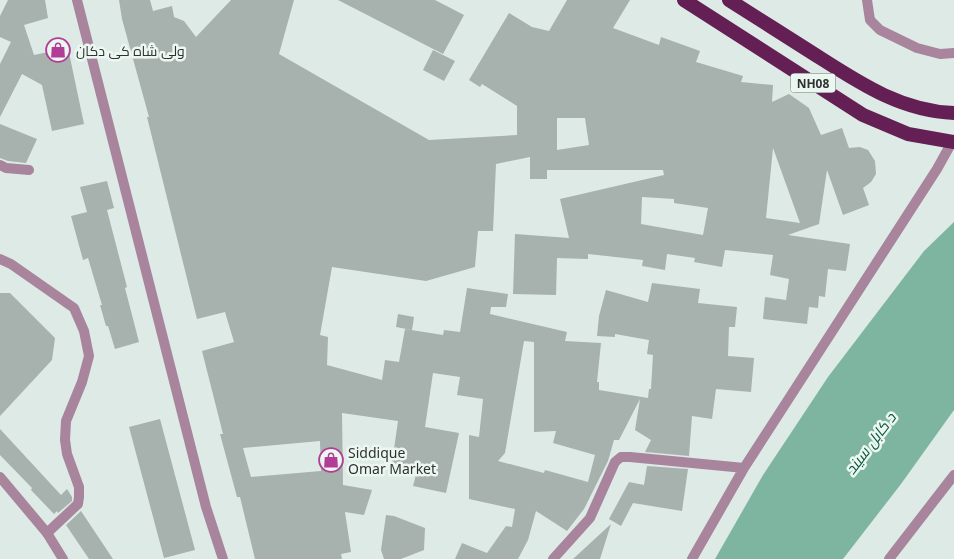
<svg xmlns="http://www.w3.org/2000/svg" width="954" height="559" font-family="'Noto Sans',Cairo,sans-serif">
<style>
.water{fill:#7eb5a1}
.building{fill:#a7b1ad;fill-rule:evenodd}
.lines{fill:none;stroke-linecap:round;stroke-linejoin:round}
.service{stroke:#a8849d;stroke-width:10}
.minor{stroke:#a8849d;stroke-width:10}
.tertiary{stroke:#a8849d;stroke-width:10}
.trunk{stroke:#641f54;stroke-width:14}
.labels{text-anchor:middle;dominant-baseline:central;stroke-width:5;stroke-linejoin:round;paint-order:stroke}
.shield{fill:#ecf7f2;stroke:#676e6b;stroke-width:1}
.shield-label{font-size:12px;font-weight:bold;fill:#2e3331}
.poi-label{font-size:14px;fill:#2e3331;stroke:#ecf7f2;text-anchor:start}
.water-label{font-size:15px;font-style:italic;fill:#095541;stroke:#ecf7f2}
</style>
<rect width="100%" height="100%" fill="#deeae5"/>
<path class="water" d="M954,222V410L901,484L843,559H715L763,475L828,377L924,251Z"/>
<path class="building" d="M8,0H45L48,18L24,25L34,55L68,48L84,124L52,131L42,85L22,74L0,117V64L11,42L0,37V16Z
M119,0H150L153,11L172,6L174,17L184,21L196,37L231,0H294L279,54L429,140L517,135V106L482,84L480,87L469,80L509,13L532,27L549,31L567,0H630L613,28L659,45L661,37L700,51L696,62L743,76L741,82L773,85L772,102L789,94L809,108L821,135L842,128L849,148L860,147L868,150L875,161L876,174L871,182L863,188L869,205L843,215L827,170L819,224L788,235L850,244L846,271L828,269L825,297L819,296L818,308L809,307L807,324L763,319L765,297L786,300L789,279L770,275L773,255L725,250L722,267L694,262L695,258L667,254L665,270L642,266L643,260L588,254V259L557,258L556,295L513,294L515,234L569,238L560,199L664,175L663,170H547V179H530V157L496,164L493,231H478L475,267L426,281L332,267L320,335L328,337L327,365L382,380L385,360L399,362L405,329L443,335L444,330L460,332L467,288L508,294L506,307H491L490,314L567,332L565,341L601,343L597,382H599V390L648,398L649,389H651L653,355L647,354L649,340L615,334V337L597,336L599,316L606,290L648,302L652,283L700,289L698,303L737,307L735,327H729L728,356L754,358L751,392L716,389L712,419L692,416L689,456L645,452L651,440L635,430L640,399L619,440H614L608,461L584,509L567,531L536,511L528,540L518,559H455L462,543L487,553L506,526L512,527L515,509L469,499V435L479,437L483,399L457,395L460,377L433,373L425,427L459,433L446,493L413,486L418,467L392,463L398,421L342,413L343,485L372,490L364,515L345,512L351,552L341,554L342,559H255L240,497H237L220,434H223L202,351L234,342L225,312L197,319L147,117H149L122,19ZM557,118H585L589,145L557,150ZM773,148L800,223L766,218ZM642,197L674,199V203L708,208L703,235L641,224ZM524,341L534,342V432L556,431L553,443L595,455L588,482L545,470L544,473L498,461L505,453ZM320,441L321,471L251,477L243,448Z
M338,0H435L464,15L443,54Z
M433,50L455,61L444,81L423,70Z
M0,124L37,139L26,163L8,161L0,158Z
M107,181L114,208L107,210L127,287L125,288L139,342L115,349L108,326H106L100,305H102L88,258L83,260L71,216L87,212L80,187Z
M0,293H10L55,338L52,360L0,416Z
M398,314L414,317L412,330L396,327Z
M160,419L195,550L164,558L129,427Z
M0,429L61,495L67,489L72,497V501L58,513L57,511L54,514L31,490L32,488L0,455Z
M647,466L688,469L682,511L633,503L621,526L609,519L629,482L644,485Z
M81,511L113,559H89L66,525Z
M386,515L394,516L425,528L424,550L401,559H384L381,550Z
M611,524L600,559H573Z"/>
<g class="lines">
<path class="service" d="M867,0L870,20L880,30L917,48L940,54L954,53
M0,165L6,168L29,170
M0,259L11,264L74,308L84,331L89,356L82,382L66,421L65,440L67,454L79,487V497L78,504L47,533"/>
<path class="minor" d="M0,477L47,533L63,559
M553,559L590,518L615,462L621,457H630L744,468
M692,559L744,468L937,169L952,142
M889,559L954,475"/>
<path class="tertiary" d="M77,0L206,507L223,559"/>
<path class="trunk" d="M684,0L863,115L908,134L954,142
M729,0C757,18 786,36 814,54C858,82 900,111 954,113"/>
</g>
<defs>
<g id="shop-ring" transform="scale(1.25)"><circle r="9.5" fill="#ecf7f2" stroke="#b13d96" stroke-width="1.5"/><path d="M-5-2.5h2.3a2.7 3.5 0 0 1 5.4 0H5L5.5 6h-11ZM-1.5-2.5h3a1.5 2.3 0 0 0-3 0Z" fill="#b13d96"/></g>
</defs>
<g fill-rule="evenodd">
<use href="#shop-ring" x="58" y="50"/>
<use href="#shop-ring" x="331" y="460"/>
</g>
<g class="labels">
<rect class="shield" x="790.5" y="73.5" width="45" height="19" rx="4"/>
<g class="shield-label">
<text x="813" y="83">NH08</text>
</g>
<g class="poi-label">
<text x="76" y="50">ولی شاہ کی دکان</text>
<text x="348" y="452">Siddique<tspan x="348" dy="16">Omar Market</tspan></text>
</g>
<g class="water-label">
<text transform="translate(870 443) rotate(-53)">د کابل سيند</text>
</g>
</g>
</svg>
